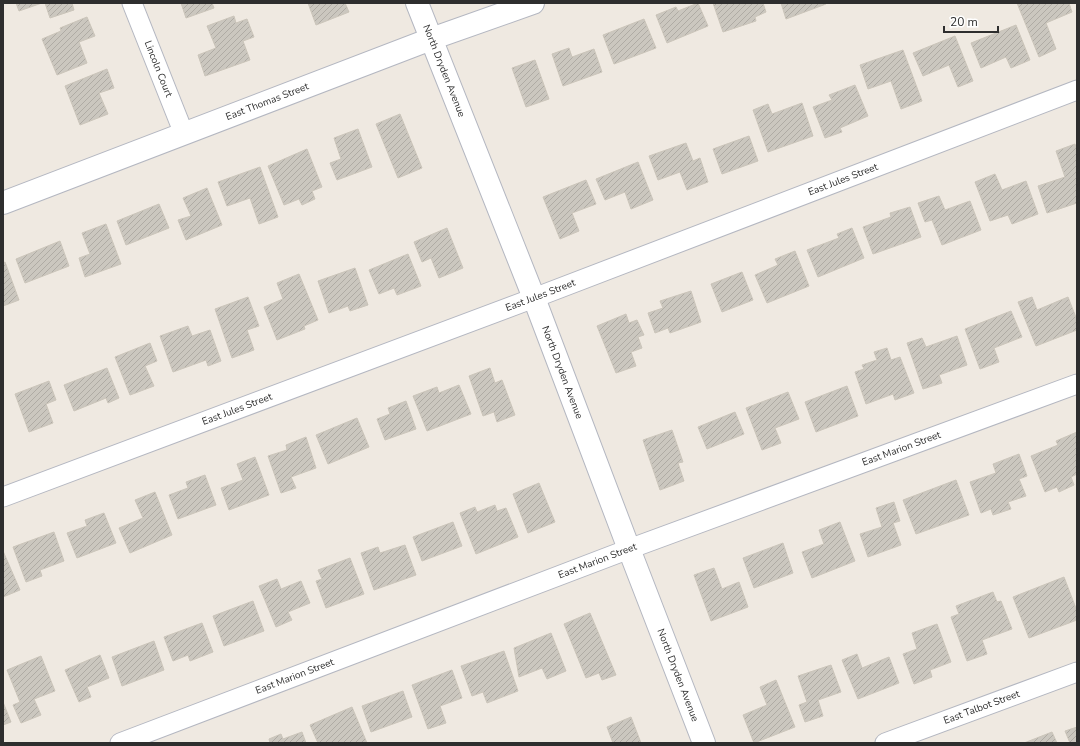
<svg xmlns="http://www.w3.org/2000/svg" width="1080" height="746" font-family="'Nunito Sans',sans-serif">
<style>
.building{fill:url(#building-hatch);stroke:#cbc5ba}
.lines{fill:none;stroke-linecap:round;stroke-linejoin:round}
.minor-casing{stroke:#b4b7c1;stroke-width:21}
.tertiary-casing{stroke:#b4b7c1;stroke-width:24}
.minor{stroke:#fff;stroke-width:19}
.tertiary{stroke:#fff;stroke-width:22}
.labels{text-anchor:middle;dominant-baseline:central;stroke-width:4;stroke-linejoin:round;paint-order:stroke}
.street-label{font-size:10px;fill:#2e2e2e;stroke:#fff}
</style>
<defs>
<pattern id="building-hatch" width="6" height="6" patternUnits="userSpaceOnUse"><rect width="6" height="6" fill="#cbc7bf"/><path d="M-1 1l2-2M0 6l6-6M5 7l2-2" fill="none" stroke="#afaba4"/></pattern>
</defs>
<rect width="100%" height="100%" fill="#efe9e1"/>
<path class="building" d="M16,3H42L19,11Z
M45,3H72L74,10L50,18Z
M181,3H212L214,8L186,18Z
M308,3H345L349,12L316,25Z
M698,3L708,26L667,43L656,15L676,7L678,11Z
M713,3H763L766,12L755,17L756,21L723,32Z
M781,3H825L826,4L786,19Z
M1017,3H1069L1072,12L1046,23L1056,49L1039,57Z
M234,16L236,23L247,19L254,37L243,41L250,60L205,76L198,55L216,48L207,26Z
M87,17L95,36L79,42L87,63L57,75L42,39L61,31L60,28Z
M644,19L656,48L614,64L603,35Z
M1016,25L1030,60L1011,68L1006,57L981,68L971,43Z
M955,36L973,81L958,87L949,65L923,76L913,53Z
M569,48L572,57L594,49L602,72L563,86L552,54Z
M903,50L922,101L901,109L891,81L868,89L860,65Z
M535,60L549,99L526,107L512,68Z
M107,69L114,88L99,93L108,114L80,125L65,86Z
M855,85L868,116L840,128L842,132L825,138L813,107L832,100L829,95Z
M802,103L813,136L768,152L753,110L768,104L772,114Z
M400,114L422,168L398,178L376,124Z
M358,129L372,167L337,180L330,163L341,159L334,138Z
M749,136L758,161L722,174L713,149Z
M686,143L693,161L700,158L708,182L687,190L680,172L658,180L649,156Z
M1075,144L1077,151V203L1047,213L1038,186L1065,177L1056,151Z
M307,149L322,187L312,191L315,199L302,205L299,199L284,205L268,166Z
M638,162L653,200L631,209L625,192L605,200L596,179Z
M260,167L278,217L259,224L250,198L227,206L218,182Z
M995,174L1002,190L1026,181L1038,214L1012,224L1008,215L990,221L975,182Z
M586,180L596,204L572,213L579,231L560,239L543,197Z
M207,188L222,225L186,240L178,220L191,216L183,198Z
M939,196L945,210L970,201L981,230L942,245L932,220L925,222L918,203Z
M159,204L169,228L126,245L117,221Z
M910,207L921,237L873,254L863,227L891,217L890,213Z
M106,224L121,264L85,277L79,258L90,254L82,233Z
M447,228L463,268L439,278L431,258L422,262L414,242Z
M852,228L864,258L818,277L807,250L839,238L837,234Z
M60,241L69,266L25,283L16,259Z
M795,251L809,286L767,303L755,275L778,265L775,259Z
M408,254L421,286L397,295L394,288L379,294L369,270Z
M5,262L19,300L3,306V263Z
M355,268L368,305L350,311L348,306L329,313L318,281Z
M742,272L753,300L722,312L711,284Z
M299,274L318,320L304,326L305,329L277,340L264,307L283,299L277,283Z
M691,291L701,322L670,333L668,328L655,333L648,313L663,308L660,301Z
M248,297L259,326L247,330L254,350L232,358L215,309Z
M1032,297L1037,310L1068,297L1077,320V330L1036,346L1018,302Z
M1011,311L1022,337L994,348L999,362L980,369L965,329Z
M626,314L629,323L637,320L644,335L638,337L642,348L631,352L636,366L616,373L597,326Z
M188,326L192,336L210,330L221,361L208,366L206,360L173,372L160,336Z
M957,336L967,365L939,375L942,383L923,389L907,343L922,338L926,347Z
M150,343L157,361L145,366L154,386L130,395L115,357Z
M887,348L891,360L900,357L914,393L895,400L893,394L866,404L855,372L864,369L862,365L877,360L874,352Z
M107,368L119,398L108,403L106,398L74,411L64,385Z
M490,368L495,383L502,380L515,415L497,422L494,412L483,416L469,376Z
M49,381L56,400L46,404L53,423L29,432L15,394Z
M459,385L471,414L427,431L413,396L437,387L439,393Z
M847,386L858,416L816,432L805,402Z
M788,392L799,419L775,428L781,443L762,450L746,408Z
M406,401L416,429L385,440L377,419L390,414L388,408Z
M735,412L744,434L707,449L698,427Z
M357,418L369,447L328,464L316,435Z
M672,430L683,462L678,463L684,481L660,490L643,440Z
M1077,432V474L1071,477L1074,485L1059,492L1057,487L1045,492L1031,456L1058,445L1056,441Z
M306,437L316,468L291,477L296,488L281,493L268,456L287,450L286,445Z
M1019,454L1027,476L1019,479L1026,496L1008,502L1011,509L993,515L991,509L981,513L970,482L996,473L993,464Z
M255,457L269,495L229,510L221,488L243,480L237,464Z
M205,475L216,505L178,519L169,495L188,488L186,482Z
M956,480L969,515L916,534L903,500Z
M539,483L555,522L528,533L513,494Z
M155,492L172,535L130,553L119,528L143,518L135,500Z
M894,502L900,521L893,523L901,545L868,557L860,534L882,527L876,508Z
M495,505L497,511L506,508L518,537L476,554L460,513L475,507L477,512Z
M104,513L116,543L77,558L67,533L87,526L85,520Z
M453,522L462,546L422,561L413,537Z
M840,522L855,561L812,578L802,552L824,544L819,530Z
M54,532L64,561L40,570L42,576L26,582L13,547Z
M783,543L793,573L754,588L743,558Z
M405,545L416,575L374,590L361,553L378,547L380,553Z
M3,551L20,590L3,597Z
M350,558L364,594L326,608L316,581L322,579L318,570Z
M714,568L722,589L739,582L748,607L711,621L694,575Z
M1064,577L1077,611V620L1029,638L1013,597Z
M277,579L281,589L301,581L310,603L288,612L292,620L276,627L259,586Z
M993,592L997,602L1001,601L1012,629L982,640L987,654L967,661L951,617L959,614L956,606Z
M253,601L264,631L224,646L213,616Z
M590,613L616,675L602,680L599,673L586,678L564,624Z
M202,623L213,652L190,661L188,655L173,661L164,637Z
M937,624L951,662L930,670L932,677L914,684L903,654L917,649L912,633Z
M551,633L566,671L547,679L542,668L519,677L514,648Z
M154,641L164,670L122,686L112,657Z
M504,651L518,691L487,703L483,692L472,696L461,666Z
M857,654L862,668L889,657L899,683L858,699L842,660Z
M100,655L109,678L87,687L91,697L79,702L65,670Z
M41,656L55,691L34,699L41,715L21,723L13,705L20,702L7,670Z
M831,665L841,692L818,700L823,716L805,722L799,705L807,702L798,676Z
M452,670L462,698L440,706L446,723L428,729L412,685Z
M776,680L795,727L754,743L743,715L767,705L760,687Z
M403,691L412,717L371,732L362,706Z
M3,702L11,722L3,725Z
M352,707L367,743H318L310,725Z
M631,717L641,743H613L607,727Z
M1077,727V743H1070L1065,731Z
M302,732L306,743H270L269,739L281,734L283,739Z
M1052,732L1057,743H1024Z"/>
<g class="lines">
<g class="minor-casing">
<g id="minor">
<path id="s1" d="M132,3L184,134"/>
<path id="s2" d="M3,497L534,298L1077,90"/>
<path id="s3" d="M120,743L629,549L1077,384"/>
<path id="s4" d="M885,743L1077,672"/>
</g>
</g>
<g class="tertiary-casing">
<g id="tertiary">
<path id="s5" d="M417,3L534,298L629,549L704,743"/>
<path id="s6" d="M3,203L431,39L533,3"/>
</g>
</g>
<use href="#minor" class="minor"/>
<use href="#tertiary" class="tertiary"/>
</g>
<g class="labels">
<g class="street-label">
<text stroke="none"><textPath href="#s1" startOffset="71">Lincoln Court</textPath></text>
<text stroke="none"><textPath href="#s5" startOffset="73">North Dryden Avenue</textPath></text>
<text stroke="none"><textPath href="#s6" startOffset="283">East Thomas Street</textPath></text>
<text stroke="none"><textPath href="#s2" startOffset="898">East Jules Street</textPath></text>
<text stroke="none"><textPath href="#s2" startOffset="574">East Jules Street</textPath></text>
<text stroke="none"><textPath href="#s5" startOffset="397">North Dryden Avenue</textPath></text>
<text stroke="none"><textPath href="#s2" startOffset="250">East Jules Street</textPath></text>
<text stroke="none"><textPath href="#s3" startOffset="835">East Marion Street</textPath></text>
<text stroke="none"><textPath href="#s3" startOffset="511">East Marion Street</textPath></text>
<text stroke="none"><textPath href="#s5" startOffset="721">North Dryden Avenue</textPath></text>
<text stroke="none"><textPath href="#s3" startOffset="187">East Marion Street</textPath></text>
<text stroke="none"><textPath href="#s4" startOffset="103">East Talbot Street</textPath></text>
</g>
</g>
<rect width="1080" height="746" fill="none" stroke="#2e2e2e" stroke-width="8"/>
<path d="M944 26v6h54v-6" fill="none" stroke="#2e2e2e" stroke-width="2"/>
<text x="950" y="26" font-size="12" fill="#2e2e2e" stroke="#ffffff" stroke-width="3" paint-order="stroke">20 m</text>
</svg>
